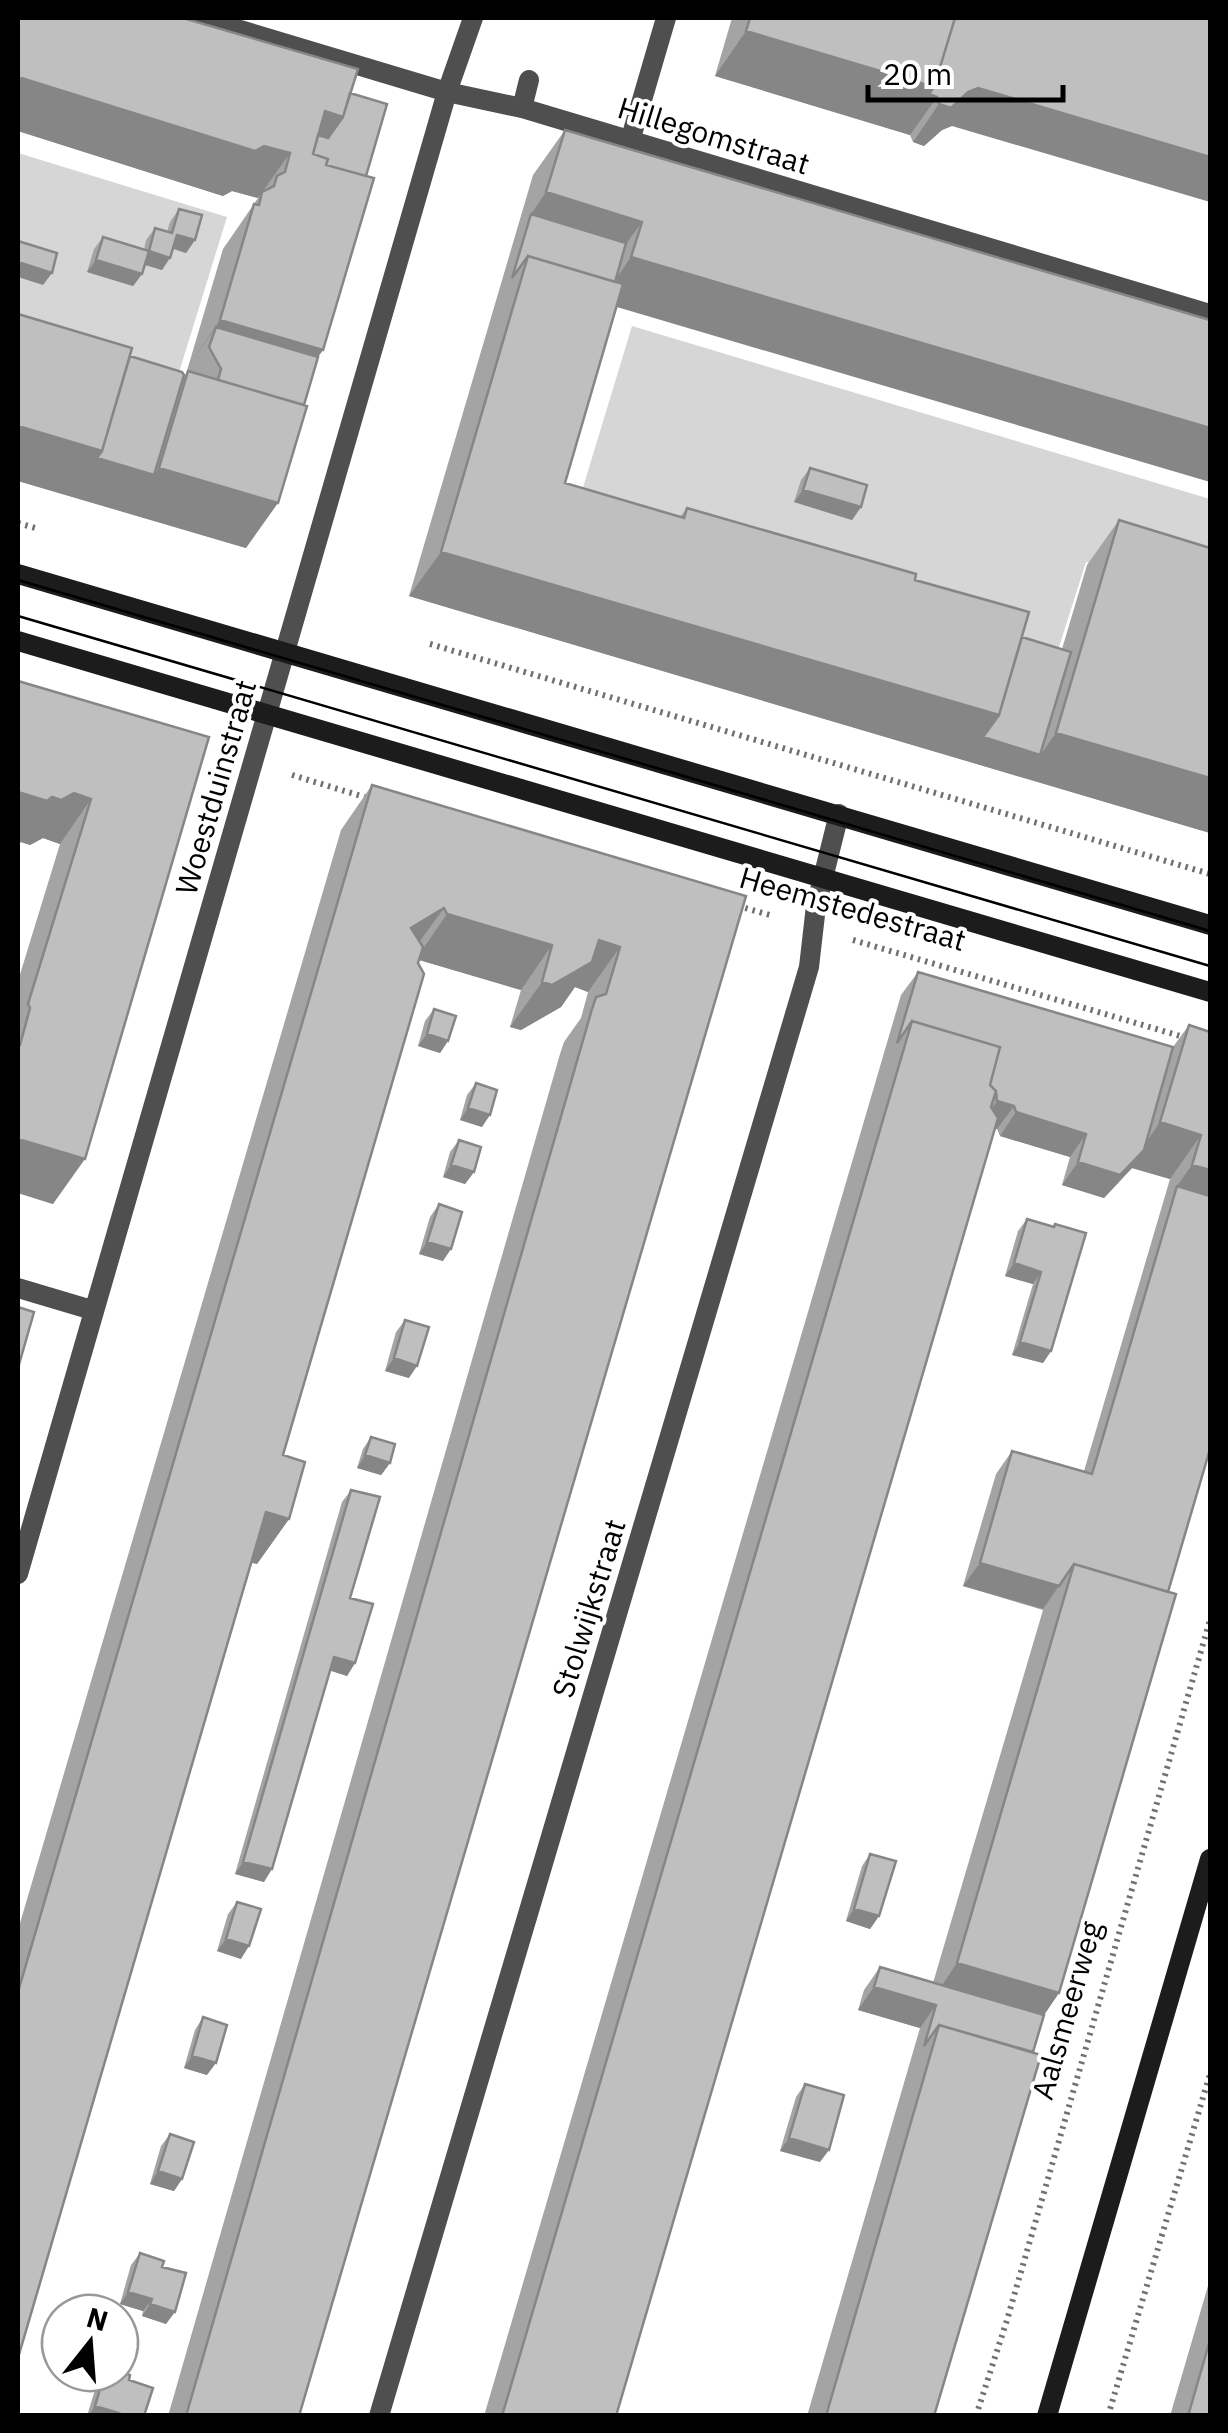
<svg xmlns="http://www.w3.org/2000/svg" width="1228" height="2433" font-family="'IBM Plex Sans',sans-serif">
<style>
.green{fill:#d6d6d6}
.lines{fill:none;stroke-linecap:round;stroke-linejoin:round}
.path{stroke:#717171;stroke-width:6;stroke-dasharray:2.5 5;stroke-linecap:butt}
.street{stroke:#4f4f4f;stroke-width:20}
.secondary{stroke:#1c1c1c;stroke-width:20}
.tram{stroke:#000;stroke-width:2.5}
.wall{fill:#a4a4a4}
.shaded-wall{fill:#868686}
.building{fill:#bfbfbf;stroke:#868686;stroke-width:2.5}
.labels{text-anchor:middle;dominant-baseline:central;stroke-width:8;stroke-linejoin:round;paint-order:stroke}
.street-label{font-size:30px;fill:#000;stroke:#fff}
</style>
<rect width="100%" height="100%" fill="#fff"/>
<path class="green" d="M18,153L227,217L168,408L18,362Z
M632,326L1210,499V599L1086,562L1052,669L571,527Z"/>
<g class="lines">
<path class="path" d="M18,523L39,529
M430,644L1210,874
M292,775L371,799
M738,906L770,915
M853,940L1187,1038
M976,2416L1007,2320L1210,1620
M1108,2416L1210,2074"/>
<path class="street" d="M200,18L447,92L522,108L1210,314
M522,108L529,80
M630,141L666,18
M18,1288L92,1310
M18,1574L447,92L473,18
M379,2416L809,967L816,906L839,814"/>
<path class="secondary" d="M18,574L1210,925
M18,641L1210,992
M1047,2416L1210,1859"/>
<path class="tram" d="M18,580L1210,931
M18,616L1210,966"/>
</g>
<path class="wall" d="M18,18L350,93L366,176L318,357L246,548L18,481L130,356L183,378L186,374L223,249L258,198L232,191L223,196L18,131Z
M732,18H1210L942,130L924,146L913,142L910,135L715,76Z
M565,130L1210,320L616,307L565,483L680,517L687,508L915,580L1022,637L1062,649L1087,565L1119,520L1210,833L409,596L533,175Z
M179,209L195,240L186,253L173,249L162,270L144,265L142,274L133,286L87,272L94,249L103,237L144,250L146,240L155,228L167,232L170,222Z
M810,468L861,507L852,520L794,502L801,480Z
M18,681L209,737L53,1204L18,1193V981L60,844L43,838L30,845L21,842L18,844Z
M372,785L746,896L299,2416H168L560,1054L564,1042L581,1018L588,992L575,987L561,1007L521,1030L510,1027L521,990L419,960L283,1455L289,1519L257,1564L252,1563L18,2358V1930L341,830Z
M918,972L1173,1047L1189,1025L1210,1032L1168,1592L1059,1993L1044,2015L934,2416H807L920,2028L858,2010L864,1990L880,1967L933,1983L1043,1610L963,1586L996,1474L1012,1451L1084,1471L1170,1179L1132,1168L1104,1198L1062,1185L1070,1157L1000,1136L997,1129L995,1128L616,2416H484L901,995Z
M434,1009L448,1041L440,1053L418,1046L425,1021Z
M476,1083L482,1127L460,1120L467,1095Z
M459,1140L474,1172L465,1184L443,1177L450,1152Z
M439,1204L443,1261L419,1254L430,1217Z
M1027,1219L1053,1227L1055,1224L1051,1351L1043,1363L1012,1355L1033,1284L1005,1276L1018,1231Z
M405,1320L409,1378L385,1371L396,1332Z
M371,1437L390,1463L381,1475L357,1468L363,1449Z
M351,1490L350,1598L355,1663L347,1676L330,1670L264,1882L235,1874L342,1502Z
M870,1854L879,1916L870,1929L846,1921L862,1866Z
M237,1902L241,1959L217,1951L228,1914Z
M203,2017L207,2075L184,2068L195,2030Z
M805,2084L820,2162L780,2151L796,2097Z
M170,2134L182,2179L174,2191L150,2184L161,2146Z
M140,2253L166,2324L142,2316L143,2311L120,2304L131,2265Z
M1210,2279V2416H1170Z
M103,2373H120L129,2380L144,2416H87L98,2380Z"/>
<path class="shaded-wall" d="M746,31L934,87L937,97L910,135L715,76Z
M18,77L264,146L290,153L258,198L232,191L223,196L18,131Z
M978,88L1210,157V202L952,126L942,130L924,146L913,142L939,104Z
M325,111L343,117L312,162Z
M546,192L642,222L610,266L531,214Z
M177,235L195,240L186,253L169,247Z
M149,251L170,258L162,270L140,263Z
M631,257L1210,428V482L600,302Z
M96,260L142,274L133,286L87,272Z
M18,262L52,273L43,285L18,277Z
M220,320L323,350L292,395L216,327L189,365Z
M18,426L102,451L154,475L159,468L278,503L246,548L18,481Z
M803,490L861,507L852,520L794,502Z
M441,552L999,715L1040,755L1024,778L409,596Z
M1056,733L1210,778V833L1024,778Z
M18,792L52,797L74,793L91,799L60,844L43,838L30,845L21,842L18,844Z
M444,908L412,952L411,928Z
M447,914L552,945L521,990L416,959Z
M599,940L620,947L588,992L575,987L561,1007L521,1030L510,1027L542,982Z
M427,1034L448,1041L440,1053L418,1046Z
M997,1101L1014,1106L997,1129L981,1124Z
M468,1108L490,1115L482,1127L460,1120Z
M1016,1112L1086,1134L1070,1157L1000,1136Z
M1160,1122L1201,1135L1170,1179L1132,1168L1104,1198L1062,1185L1078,1162H1133Z
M18,1139L85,1159L53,1204L18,1193Z
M451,1165L474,1172L465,1184L443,1177Z
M1192,1165L1210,1170V1224L1177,1186L1160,1210Z
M427,1242L451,1249L443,1261L419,1254Z
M1014,1263L1041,1272L1033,1284L1005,1276Z
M1020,1342L1051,1351L1043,1363L1012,1355Z
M394,1358L417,1366L409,1378L385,1371Z
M365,1455L390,1463L381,1475L357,1468Z
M266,1512L289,1519L257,1564L235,1557Z
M980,1563L1059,1586L1043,1609L963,1586Z
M334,1657L355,1663L347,1676L325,1669Z
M243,1862L272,1869L264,1882L235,1874Z
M854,1909L879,1916L870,1929L846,1921Z
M226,1939L249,1946L241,1959L217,1951Z
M957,1963L1059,1993L1028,2038L936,2005L920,2028L858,2010L874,1987L930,2003Z
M192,2056L216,2063L207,2075L184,2068Z
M789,2138L829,2150L820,2162L780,2151Z
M158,2171L182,2179L174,2191L150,2184Z
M128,2292L152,2299L143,2311L120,2304Z
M150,2304L175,2312L166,2324L142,2316Z
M95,2406L119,2413L117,2416H88Z"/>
<path class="building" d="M18,18H183L358,69L343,117L325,111L313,154L328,159L326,165L374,178L323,350L220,320L254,204L259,205L262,192L274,186L277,176L285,172L290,153L264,146L255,151L18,77Z
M750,18H955L934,87L746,31Z
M955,18H1210V157L978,88L968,92L951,108L939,104L937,97L929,94L934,87Z
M350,93L387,104L366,176L326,165L328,159L313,154L318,135L328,138L343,117Z
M565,130L1210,320V428L631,257L642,222L546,192Z
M179,209L202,215L195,240L177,235L170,258L149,251L155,228L172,233Z
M531,214L626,243L615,282L528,256L512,278Z
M103,237L149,251L142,274L96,260Z
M18,241L57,253L52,273L18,262Z
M528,256L623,284L565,483L684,518L687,508L916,574L915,580L1029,612L999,715L441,552Z
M18,314L132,348L102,451L18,426Z
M216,327L318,357L304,405L218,380L221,369L209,347Z
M130,356L182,372L184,375L154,475L97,458L102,451Z
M188,371L307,406L278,503L159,468Z
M810,468L867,485L861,507L803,490Z
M1119,520L1210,548V778L1056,733Z
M1022,637L1071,652L1040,755L983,737L999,715Z
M18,681L209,737L85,1159L18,1139V1044L20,1045L30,1008L28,1004L91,799L74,793L61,800L52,797L47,801L18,792Z
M372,785L746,896L299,2416H186L592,1009L596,997L606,994L620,947L599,940L592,962L552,985L542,982L552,945L447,914L444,908L411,928L423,947L418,963L424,974L283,1455L305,1462L289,1519L266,1512L18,2358V1992Z
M918,972L1173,1047L1144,1150L1120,1175L1078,1162L1086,1134L1016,1112L1014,1106L997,1101L996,1091L990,1085L1000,1047L912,1021L897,1043Z
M434,1009L456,1016L448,1041L427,1034Z
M912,1021L1000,1047L990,1085L996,1091L991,1107L998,1118L616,2416H502Z
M1189,1025L1210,1032V1170L1192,1165L1201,1135L1160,1122Z
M476,1083L497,1090L490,1115L468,1108Z
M459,1140L481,1147L474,1172L451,1165Z
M1177,1186L1210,1196V1449L1168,1592L1074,1564L1059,1586L980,1563L1012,1451L1092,1474Z
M439,1204L462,1212L451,1249L427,1242Z
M1027,1219L1054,1227L1055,1224L1086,1233L1051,1351L1020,1342L1041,1272L1014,1263Z
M18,1307L34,1312L18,1368Z
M405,1320L429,1327L417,1366L394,1358Z
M371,1437L395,1444L390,1463L365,1455Z
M351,1490L380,1497L350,1598L373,1604L355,1663L334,1657L272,1869L243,1862Z
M1074,1564L1176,1594L1059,1993L957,1963Z
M870,1854L896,1861L879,1916L854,1909Z
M237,1902L261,1909L249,1946L226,1939Z
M880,1967L1044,2015L1033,2052L939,2025L924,2046L936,2005L874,1987Z
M203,2017L227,2025L216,2063L192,2056Z
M939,2025L1041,2055L934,2416H826Z
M805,2084L844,2095L829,2150L789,2138Z
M170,2134L194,2142L182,2179L158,2171Z
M140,2253L164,2261L162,2267L186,2273L175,2312L150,2304L152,2299L128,2292Z
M1210,2340V2416H1188Z
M120,2372L130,2375L129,2380L153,2388L144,2416H118L119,2413L95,2406L105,2373Z"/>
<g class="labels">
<g class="street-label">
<text transform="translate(714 135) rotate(17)">Hillegomstraat</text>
<text transform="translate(215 787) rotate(-74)">Woestduinstraat</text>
<text transform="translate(853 908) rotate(16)">Heemstedestraat</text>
<text transform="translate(588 1608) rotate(-73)">Stolwijkstraat</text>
<text transform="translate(1066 2010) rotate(-74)">Aalsmeerweg</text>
</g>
</g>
<rect width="1228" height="2433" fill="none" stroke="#000000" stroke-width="40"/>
<g transform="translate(90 2343) rotate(17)"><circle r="48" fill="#ffffff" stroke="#999999" stroke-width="2.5"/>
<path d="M0-8L18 38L0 25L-18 38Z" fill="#000000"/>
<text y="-15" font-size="28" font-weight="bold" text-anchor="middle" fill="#000000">N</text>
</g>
<path d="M868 85v15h195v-15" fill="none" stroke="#000000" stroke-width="5"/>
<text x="883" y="85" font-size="30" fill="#000000" stroke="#ffffff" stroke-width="8" paint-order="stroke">20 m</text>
</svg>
